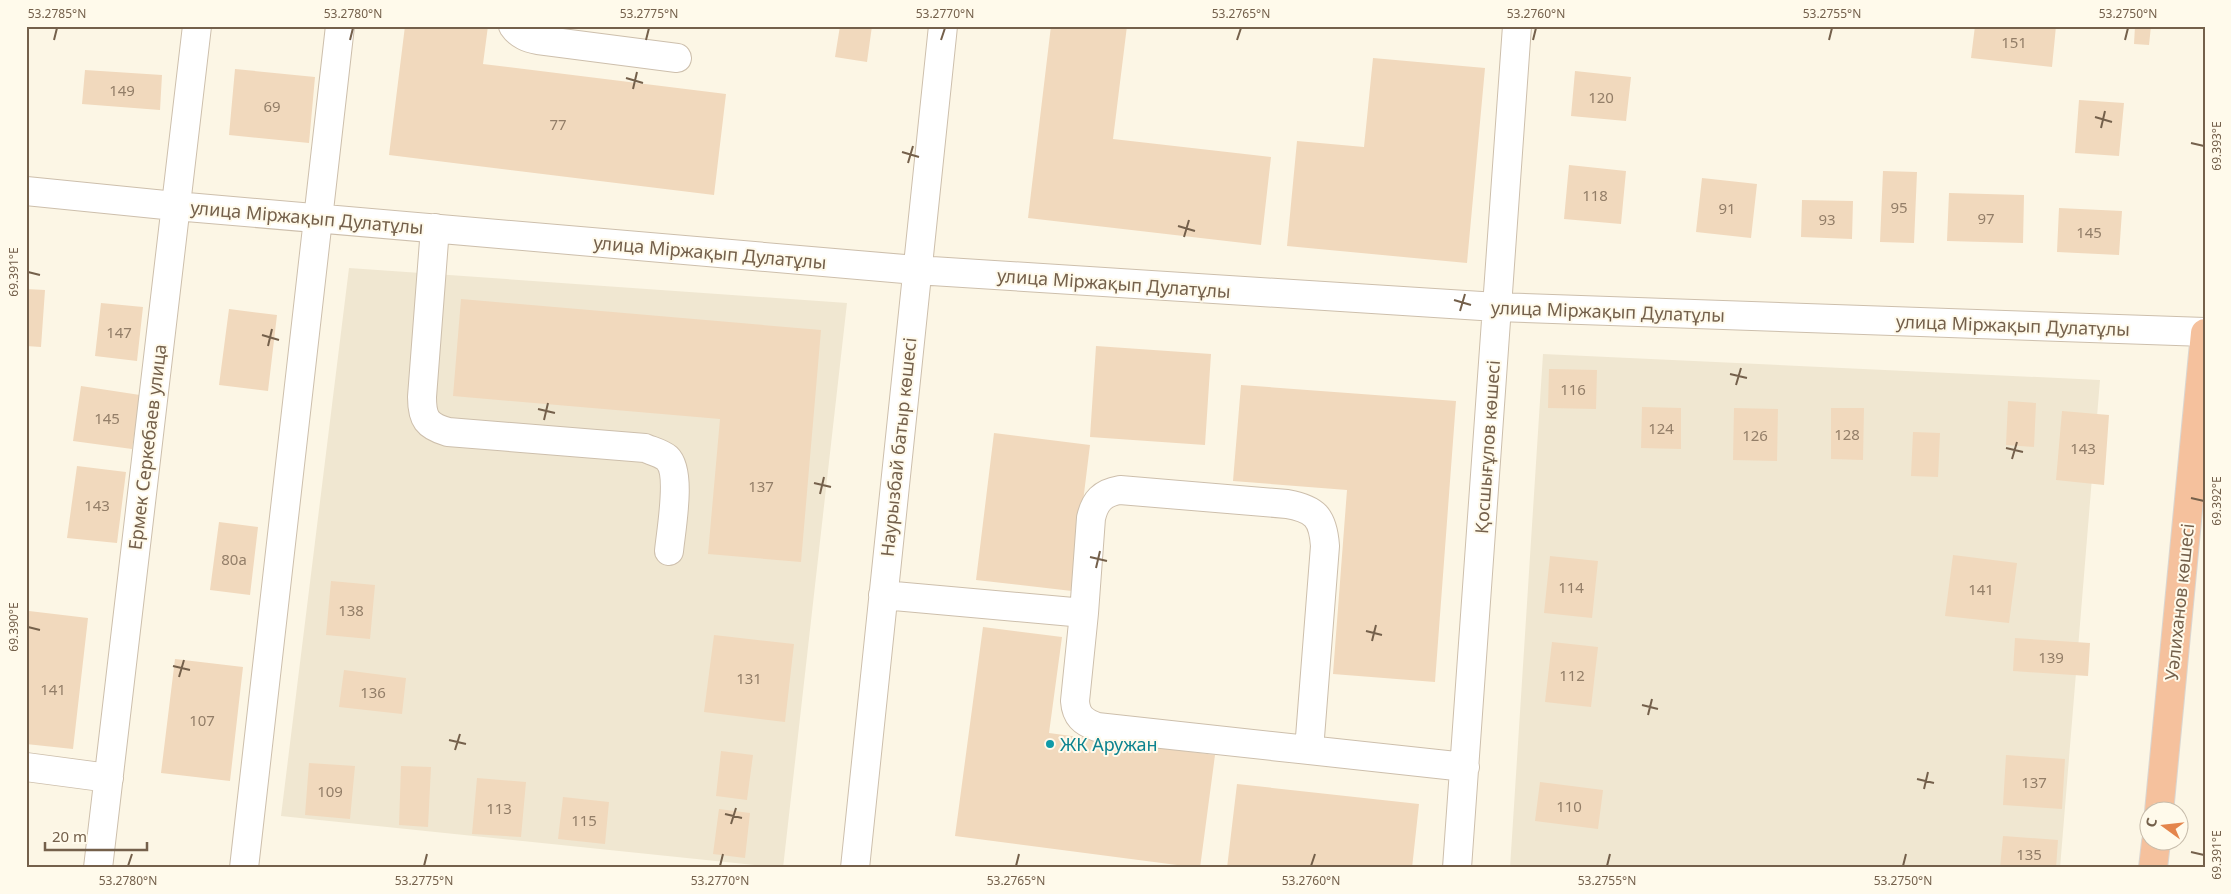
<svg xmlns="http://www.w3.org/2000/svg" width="2231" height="894" font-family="'Noto Sans',sans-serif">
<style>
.residential{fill:#f0e7d1}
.building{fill:#f1d9bd}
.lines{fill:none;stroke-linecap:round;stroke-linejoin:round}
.minor-casing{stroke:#cdbfac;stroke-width:30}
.highway-casing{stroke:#dbd6d0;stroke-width:30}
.minor{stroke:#fff;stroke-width:28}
.highway{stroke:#f5c19d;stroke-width:28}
.ticks{fill:none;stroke:#74604b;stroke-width:2}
.culture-dot{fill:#0f9aa8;stroke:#fffaeb;stroke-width:2}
.labels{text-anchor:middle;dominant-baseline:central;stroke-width:4;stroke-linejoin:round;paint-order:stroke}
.number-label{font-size:15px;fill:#937e68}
.street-label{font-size:18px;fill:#74604b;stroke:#fffaeb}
.culture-label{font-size:18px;fill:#0d838f;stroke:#fffaeb;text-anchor:start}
.neatline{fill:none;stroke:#74604b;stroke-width:2}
.ticks-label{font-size:12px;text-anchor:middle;fill:#74604b}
</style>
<rect width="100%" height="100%" fill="#fcf6e5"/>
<path class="residential" d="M349,268L847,303L783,868L281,816Z
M1543,354L2100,380L2060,868H1510Z"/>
<path class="building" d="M405,26H488L483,64L726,94L714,195L389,155Z
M840,26H872L867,62L835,57Z
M1051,26H1127L1113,139L1271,157L1261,245L1028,218Z
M1975,26H2056L2052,67L1971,58Z
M2135,26H2151L2149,45L2134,44Z
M1373,58L1485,68L1467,263L1287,246L1297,141L1364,147Z
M235,69L315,77L309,143L229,135Z
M85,70L162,75L160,110L82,104Z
M1575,71L1631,77L1626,121L1571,116Z
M2079,100L2124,103L2119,156L2075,153Z
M1569,165L1626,171L1621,224L1564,219Z
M1883,171L1917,172L1914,243L1880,242Z
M1702,178L1757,184L1751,238L1696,232Z
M1949,193L2024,195L2023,243L1947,241Z
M1802,200L1853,201L1852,239L1801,237Z
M2059,208L2122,211L2119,255L2057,252Z
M26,289L45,290L41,347L26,346Z
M461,299L821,330L801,562L708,554L720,419L453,396Z
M101,303L143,307L137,361L95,356Z
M229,309L277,315L268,391L219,385Z
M1096,346L1211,354L1205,445L1090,437Z
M1549,369L1597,370L1596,409L1548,408Z
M1241,385L1456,401L1435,682L1333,674L1347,490L1233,481Z
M81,386L140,395L132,449L73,441Z
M2008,401L2036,403L2034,447L2006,445Z
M1642,407L1681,408V449L1641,448Z
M1734,408L1778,409L1777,461L1733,460Z
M1831,408H1864L1863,460L1831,459Z
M2062,411L2109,415L2104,485L2056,480Z
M1913,432L1940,433L1938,477L1911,476Z
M994,433L1090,445L1072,591L976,580Z
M77,466L126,472L117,543L67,538Z
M219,522L258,527L250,595L210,590Z
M1953,555L2017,563L2009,623L1945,616Z
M1550,556L1598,561L1592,618L1544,613Z
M331,581L375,585L370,639L326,635Z
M29,611L88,618L73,749L26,744V634Z
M983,627L1062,637L1049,733L1215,755L1200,868L955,836Z
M714,635L794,644L785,722L704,712Z
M2015,638L2090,643L2088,676L2013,671Z
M1552,642L1598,647L1591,707L1545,702Z
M175,659L243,667L230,781L161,773Z
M344,670L406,678L402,714L339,707Z
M721,751L753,755L747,800L716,796Z
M2006,755L2065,759L2062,809L2003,805Z
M309,763L355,766L350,819L305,815Z
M401,766L431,767L428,827L399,825Z
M477,778L526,782L521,837L472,834Z
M1540,782L1603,790L1598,829L1535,821Z
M1237,784L1419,804L1412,868H1227Z
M563,797L609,802L605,844L558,839Z
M719,809L750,813L745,858L713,854Z
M2003,836L2058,840L2056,868H2000Z"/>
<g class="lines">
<g class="minor-casing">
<path id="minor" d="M513,26C519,35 528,38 538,40L677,58
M26,191L175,206L916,270L1497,307L2205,332
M435,228L422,397C422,419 427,426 448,432L645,448C652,451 661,453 667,458C682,472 671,530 669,551
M883,595L1084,613L1075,701C1076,716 1083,722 1097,727L1465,767
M1084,613L1091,518C1095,501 1102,493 1120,490L1287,504C1315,509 1323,517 1325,546L1309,750
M26,767L109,778
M98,868L197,26
M244,868L340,26
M855,868L943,26
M1457,868L1517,26"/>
</g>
<g class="highway-casing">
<path id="highway" d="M2159,812L2205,333
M2153,868L2156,842"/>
</g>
<use href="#minor" class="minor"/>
<use href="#highway" class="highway"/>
</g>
<path class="ticks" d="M54,40L57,28M350,40L353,28M646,40L649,28M941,40L945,28M1237,40L1241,28M1533,40L1536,28M1829,40L1832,28M2125,40L2128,28M626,78L643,83M633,89L637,72M2095,117L2112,122M2101,128L2105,111M2191,143L2204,146M902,152L919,157M908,163L913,146M1178,226L1195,231M1184,237L1189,220M28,272L40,275M1454,300L1471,305M1460,311L1465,294M262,335L279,340M268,346L272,329M1730,374L1747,378M1736,385L1741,368M538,409L555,413M544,420L548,403M2006,448L2023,452M2012,459L2017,442M814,483L831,487M820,494L824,477M2191,498L2204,501M1090,557L1107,561M1096,568L1100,551M28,627L40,630M1366,631L1382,635M1372,641L1376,625M173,666L190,670M179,677L184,660M1642,705L1658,709M1648,715L1652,699M449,740L466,744M455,750L460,734M1917,779L1934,783M1924,789L1928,772M725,814L742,818M731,824L736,808M2191,852L2204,855M128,866L132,854M424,866L427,854M720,866L723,854M1016,866L1019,854M1311,866L1315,854M1607,866L1610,854M1903,866L1906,854"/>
<circle class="culture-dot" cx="1050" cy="744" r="5"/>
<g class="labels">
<g class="number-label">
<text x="2014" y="42">151</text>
<text x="122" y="90">149</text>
<text x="1601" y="97">120</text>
<text x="272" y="106">69</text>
<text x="558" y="124">77</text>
<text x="1595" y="195">118</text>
<text x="1899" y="207">95</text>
<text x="1727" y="208">91</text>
<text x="1986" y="218">97</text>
<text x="1827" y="219">93</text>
<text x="2089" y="232">145</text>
<text x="119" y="332">147</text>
<text x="1573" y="389">116</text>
<text x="107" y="418">145</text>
<text x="1661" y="428">124</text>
<text x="1847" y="434">128</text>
<text x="1755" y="435">126</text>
<text x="2083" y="448">143</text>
<text x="761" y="486">137</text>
<text x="97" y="505">143</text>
<text x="234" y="559">80а</text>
<text x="1571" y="587">114</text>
<text x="1981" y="589">141</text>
<text x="351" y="610">138</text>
<text x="2051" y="657">139</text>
<text x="1572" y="675">112</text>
<text x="749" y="678">131</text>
<text x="53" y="689">141</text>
<text x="373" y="692">136</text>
<text x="202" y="720">107</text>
<text x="2034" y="782">137</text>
<text x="330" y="791">109</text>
<text x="1569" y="806">110</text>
<text x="499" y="808">113</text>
<text x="584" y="820">115</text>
<text x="2029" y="854">135</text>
</g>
<g class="street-label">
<text transform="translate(307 217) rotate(5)">улица Міржақып Дулатұлы</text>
<text transform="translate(710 252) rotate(5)">улица Міржақып Дулатұлы</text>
<text transform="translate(1114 283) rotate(4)">улица Міржақып Дулатұлы</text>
<text transform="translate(1608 311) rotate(2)">улица Міржақып Дулатұлы</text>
<text transform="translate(2013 325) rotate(2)">улица Міржақып Дулатұлы</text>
<text transform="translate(147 447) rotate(-83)">Ермек Серкебаев улица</text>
<text transform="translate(898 447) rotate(-84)">Наурызбай батыр көшесі</text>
<text transform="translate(1487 447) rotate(-86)">Қосшығұлов көшесі</text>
<text transform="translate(2179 602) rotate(-84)">Уәлиханов көшесі</text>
</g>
<g class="culture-label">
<text x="1060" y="744">ЖК Аружан</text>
</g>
</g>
<rect width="2231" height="894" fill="none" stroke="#fffaeb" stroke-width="55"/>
<g transform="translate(2164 826) rotate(285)"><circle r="24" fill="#fffaeb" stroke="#c7bcab"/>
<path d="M0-4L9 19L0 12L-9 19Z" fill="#e4854c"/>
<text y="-8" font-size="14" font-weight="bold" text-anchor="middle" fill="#74604b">С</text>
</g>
<path d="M45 842v8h102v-8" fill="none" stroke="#74604b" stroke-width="2.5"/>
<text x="52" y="842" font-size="15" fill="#74604b" stroke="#fffaeb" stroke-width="4" paint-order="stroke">20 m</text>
<rect x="28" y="28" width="2176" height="838" class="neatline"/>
<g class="ticks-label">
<text x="57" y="18">53.2785°N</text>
<text x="353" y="18">53.2780°N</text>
<text x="649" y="18">53.2775°N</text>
<text x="945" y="18">53.2770°N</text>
<text x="1241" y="18">53.2765°N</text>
<text x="1536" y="18">53.2760°N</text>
<text x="1832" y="18">53.2755°N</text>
<text x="2128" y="18">53.2750°N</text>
<text transform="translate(2217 146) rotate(-90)" y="4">69.393°E</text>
<text transform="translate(14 272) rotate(-90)" y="4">69.391°E</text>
<text transform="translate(2217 501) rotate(-90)" y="4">69.392°E</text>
<text transform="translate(14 627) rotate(-90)" y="4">69.390°E</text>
<text transform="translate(2217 855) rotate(-90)" y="4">69.391°E</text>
<text x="128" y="885">53.2780°N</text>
<text x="424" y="885">53.2775°N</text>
<text x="720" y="885">53.2770°N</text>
<text x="1016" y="885">53.2765°N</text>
<text x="1311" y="885">53.2760°N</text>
<text x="1607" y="885">53.2755°N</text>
<text x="1903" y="885">53.2750°N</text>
</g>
</svg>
